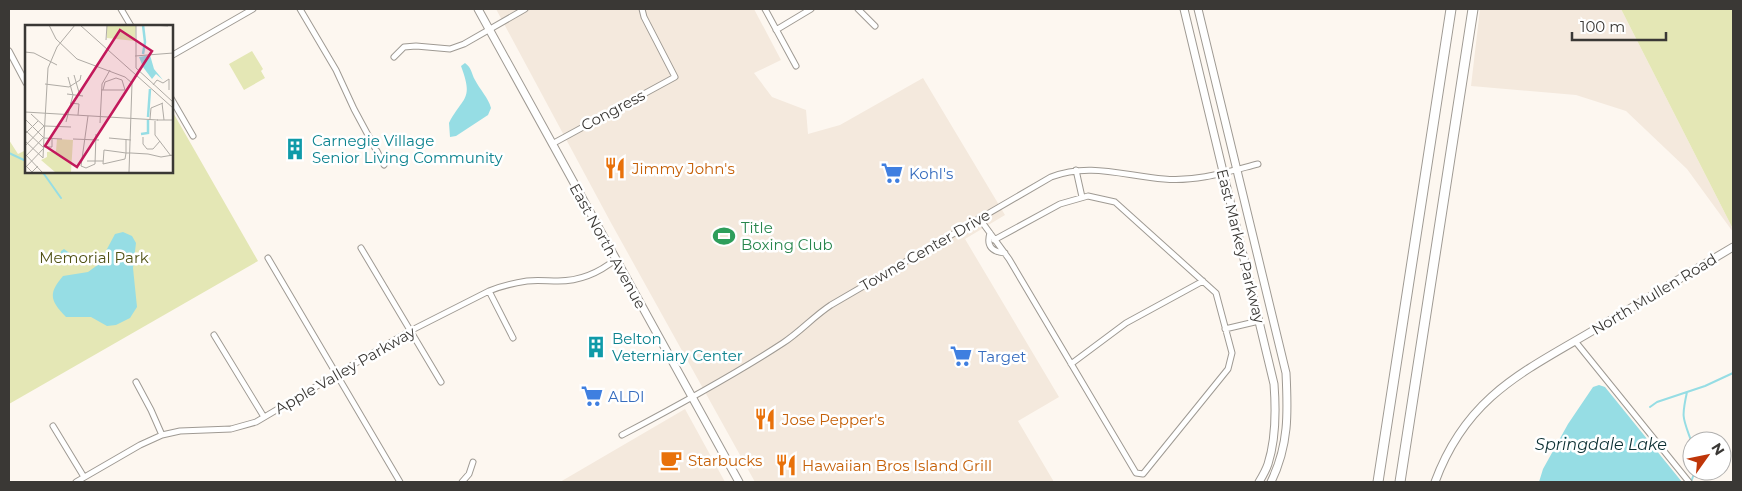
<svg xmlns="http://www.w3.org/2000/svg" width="1742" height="491" font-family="Montserrat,sans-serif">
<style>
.built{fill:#f4e9dd}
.green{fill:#e4e7b5}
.water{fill:#96dde4}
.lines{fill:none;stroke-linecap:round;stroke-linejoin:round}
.stream{stroke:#96dde4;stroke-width:2}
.street-casing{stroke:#9f9a93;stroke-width:7}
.secondary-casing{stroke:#9f9a93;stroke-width:9}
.highway-casing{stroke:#9f9a93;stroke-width:11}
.street{stroke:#fff;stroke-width:5}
.secondary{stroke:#fff;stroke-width:7}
.highway{stroke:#fff;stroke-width:9}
.labels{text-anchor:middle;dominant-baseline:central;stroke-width:5;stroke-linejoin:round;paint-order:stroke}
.street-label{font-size:15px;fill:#3a3835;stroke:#fff}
.culture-label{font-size:15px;fill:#0d838f;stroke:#fff;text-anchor:start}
.food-label{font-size:15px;fill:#c56008;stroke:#fff;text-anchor:start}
.shop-label{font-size:15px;fill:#366cbe;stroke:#fff;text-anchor:start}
.leisure-label{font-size:15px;fill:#27864d;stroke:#fff;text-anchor:start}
.park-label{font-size:15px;fill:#515215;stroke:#fff}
.water-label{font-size:16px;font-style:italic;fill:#0b2f32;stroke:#fff}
.inset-river{fill:none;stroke:#96dde4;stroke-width:2.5}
.inset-road{fill:none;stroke:#afaba5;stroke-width:1}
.view{fill:#c2185b;fill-opacity:0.15;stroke:#c2185b;stroke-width:2.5}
.inset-edge{fill:none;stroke:#3a3835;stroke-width:2.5}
</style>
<rect width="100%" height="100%" fill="#fdf7f0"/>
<path class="built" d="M496,9H754L781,60L754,73L772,97L806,110L808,134L840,125L923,78L1005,215L965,239L1059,397L1018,421L1054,482H755L610,221Z
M1480,9H1621L1733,229V232L1687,169L1626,111L1576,95L1471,86Z
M685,409L725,482H560Z"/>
<path class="green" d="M1621,9H1733V229Z
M252,51L263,69L261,71L265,78L244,90L229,64Z
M171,109L258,261L9,404V140L18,154L26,150V171H171Z"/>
<path class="water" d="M465,63C472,68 471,73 475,80C480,90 488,97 491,108L488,115L456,136L450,137L449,123C463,96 474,101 461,66Z
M123,232L132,236L136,243L133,268L137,307L130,318L116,325L107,326L91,317H66C50,300 48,294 63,276L88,272L99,264L115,234Z
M64,249L75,257L76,261L63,262L60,257L61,251Z
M1599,385L1605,387L1682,482H1539L1543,469L1568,424L1593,387Z"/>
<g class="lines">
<path class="stream" d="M9,153L26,161
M41,171L44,174L61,198
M1687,392C1681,419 1683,418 1692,443
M1650,407L1657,402L1705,386L1733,373
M1691,482L1695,471"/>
<g class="street-casing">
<path id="street" d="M121,9L131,26
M300,9L336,70L354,109L375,148
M765,9L796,66
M858,9L875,26
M776,30L811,9
M9,51L26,83
M171,56L253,9
M394,57L404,47L416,46L450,49L464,44L525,9
M171,98L193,136
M552,144L675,77L644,17L642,9
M377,151L384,165
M1076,170L1082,197
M979,218L1009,259L1136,473L1143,474L1228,369L1232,353L1216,293L1115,202L1088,196L1060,204L994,240
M990,233C986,246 992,252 1005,253
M361,248L441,382
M268,258L400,482
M489,291L513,338
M1225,329L1259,321
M214,335L264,417
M1575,341L1689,482
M1071,364L1126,323L1203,281
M136,382L151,410L162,435
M53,426L84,477
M622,435C677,406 731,377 783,343C800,332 814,316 831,305L1051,177C1089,162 1125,176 1164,179C1196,182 1227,172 1258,164
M76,482L140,445L162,435L180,431L231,429L256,422L410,331L489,291C501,286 514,283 527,281C537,280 548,281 558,281C580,281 599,273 616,259
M462,482L469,474L473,462"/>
</g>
<g class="secondary-casing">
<path id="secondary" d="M478,9L739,482
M1184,9L1274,384C1276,410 1276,439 1268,464C1266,470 1262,477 1259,482
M1198,9L1286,373C1288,413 1289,445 1271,482
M1435,482C1467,395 1525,371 1599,327C1644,300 1688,274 1733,247"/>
</g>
<g class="highway-casing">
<path id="highway" d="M1378,482L1451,9
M1400,482L1473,9"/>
</g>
<use href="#street" class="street"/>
<use href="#secondary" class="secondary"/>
<use href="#highway" class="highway"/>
</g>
<defs>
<g id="building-bare" transform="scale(1.725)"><path d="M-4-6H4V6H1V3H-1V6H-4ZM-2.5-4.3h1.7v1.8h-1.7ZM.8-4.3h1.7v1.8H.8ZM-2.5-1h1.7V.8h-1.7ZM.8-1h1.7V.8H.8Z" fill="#0f9aa8" stroke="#fff" stroke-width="2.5" paint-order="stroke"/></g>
<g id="restaurant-bare" transform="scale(1.725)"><path d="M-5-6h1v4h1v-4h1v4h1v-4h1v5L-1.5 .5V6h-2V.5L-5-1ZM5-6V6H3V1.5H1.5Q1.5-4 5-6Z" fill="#e8710a" stroke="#fff" stroke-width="2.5" paint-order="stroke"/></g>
<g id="supermarket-bare" transform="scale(1.725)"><path d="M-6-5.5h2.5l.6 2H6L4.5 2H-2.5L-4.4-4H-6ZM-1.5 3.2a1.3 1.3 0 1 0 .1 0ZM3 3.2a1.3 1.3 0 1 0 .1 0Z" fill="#3f7fe0" stroke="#fff" stroke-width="2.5" paint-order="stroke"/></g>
<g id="stadium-bare" transform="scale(1.725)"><path d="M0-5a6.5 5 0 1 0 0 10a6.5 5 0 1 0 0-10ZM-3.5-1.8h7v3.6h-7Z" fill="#2e9e5b" stroke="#fff" stroke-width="2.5" paint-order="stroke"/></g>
<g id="cafe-bare" transform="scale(1.725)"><path d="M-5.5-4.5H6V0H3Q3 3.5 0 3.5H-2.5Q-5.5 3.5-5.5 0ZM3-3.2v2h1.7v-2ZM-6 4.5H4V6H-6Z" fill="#e8710a" stroke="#fff" stroke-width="2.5" paint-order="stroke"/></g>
</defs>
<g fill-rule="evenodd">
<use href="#building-bare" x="295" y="149"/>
<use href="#restaurant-bare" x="615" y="168"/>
<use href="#supermarket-bare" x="892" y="173"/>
<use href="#stadium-bare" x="724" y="236"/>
<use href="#building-bare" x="596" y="347"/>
<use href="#supermarket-bare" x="961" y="356"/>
<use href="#supermarket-bare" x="592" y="396"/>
<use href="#restaurant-bare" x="765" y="419"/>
<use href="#cafe-bare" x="671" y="460"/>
<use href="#restaurant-bare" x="786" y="465"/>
</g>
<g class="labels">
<g class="street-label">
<text transform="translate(613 110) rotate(-28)">Congress</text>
<text transform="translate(608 246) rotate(61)">East North Avenue</text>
<text transform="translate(1241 246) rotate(76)">East Markey Parkway</text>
<text transform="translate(925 250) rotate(-30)">Towne Center Drive</text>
<text transform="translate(1654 294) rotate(-31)">North Mullen Road</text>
<text transform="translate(345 370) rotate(-30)">Apple Valley Parkway</text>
</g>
<g class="culture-label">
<text x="312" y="140">Carnegie Village<tspan x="312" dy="17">Senior Living Community</tspan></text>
<text x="612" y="338">Belton<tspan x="612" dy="17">Veterniary Center</tspan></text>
</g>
<g class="food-label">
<text x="632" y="168">Jimmy John's</text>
<text x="782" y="419">Jose Pepper's</text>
<text x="688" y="460">Starbucks</text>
<text x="802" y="465">Hawaiian Bros Island Grill</text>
</g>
<g class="shop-label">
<text x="909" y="173">Kohl's</text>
<text x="978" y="356">Target</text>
<text x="608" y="396">ALDI</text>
</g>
<g class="leisure-label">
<text x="741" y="227">Title<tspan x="741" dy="17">Boxing Club</tspan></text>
</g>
<g class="park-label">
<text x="94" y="257">Memorial Park</text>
</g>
<g class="water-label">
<text x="1601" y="444">Springdale Lake</text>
</g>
</g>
<g transform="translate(25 25)">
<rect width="148" height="148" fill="#fdf7f0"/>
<path d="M82,0H111L110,16L82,13ZM32,114L48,115L46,147H30L16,135L22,132V127L31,126Z" fill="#e4e7b5"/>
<path d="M125,30L129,44L138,55L131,49L127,54L118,42L114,32Z" fill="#96dde4"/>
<path class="inset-river" d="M118,29L120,17L118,0M123,92L125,64M116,109L123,108V95"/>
<path class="inset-road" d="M24,0L31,14L52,34L100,52L107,58L104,147M55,0L148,83M111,0V43L148,77M127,0L143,1M81,15L82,0M0,27L9,28L32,40M110,31L148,28M49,50L55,71M20,59L44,62L55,55L56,50M128,60L132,55L138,58L144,54V65M76,65H100L97,55L91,53L80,57L78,65M42,69L58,71M45,78L54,79L53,90M137,78L139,95M0,87L133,95M6,89L19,101M0,94L19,113L37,114M125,94L126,83L138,78M132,95H148M130,96V110L146,131M41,97L48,70L43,52M75,98L77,59L85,45M20,101L46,102M0,105L19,123L0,143M0,109L13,96M118,112V119L122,124H128L135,116M84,113L106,115M48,114L74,115M101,114V128L100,134L78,139L79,125L94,127L101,128H106L123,129L136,132L148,130M0,116L18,133M0,121L19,101M19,122H27V113M0,129L17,147M0,132L19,112L23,43L32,22L50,0M18,133L19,112M62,136H78M0,140L7,147L13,141M56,141L63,91M56,141L61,143L70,139L71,109"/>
<path class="view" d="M95,5L127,26L52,142L20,121Z"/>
<rect width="148" height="148" class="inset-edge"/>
</g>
<rect width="1742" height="491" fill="none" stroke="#3a3835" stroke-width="20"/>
<g transform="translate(1707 456) rotate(57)"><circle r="24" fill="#ffffff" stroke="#b0afae"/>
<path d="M0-4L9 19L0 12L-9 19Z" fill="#bf3609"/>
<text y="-8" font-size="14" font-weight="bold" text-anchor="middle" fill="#3a3835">N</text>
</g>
<path d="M1572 32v8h94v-8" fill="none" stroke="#3a3835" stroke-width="2.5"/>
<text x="1580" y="32" font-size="15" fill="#3a3835" stroke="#ffffff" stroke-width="4" paint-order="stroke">100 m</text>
</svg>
